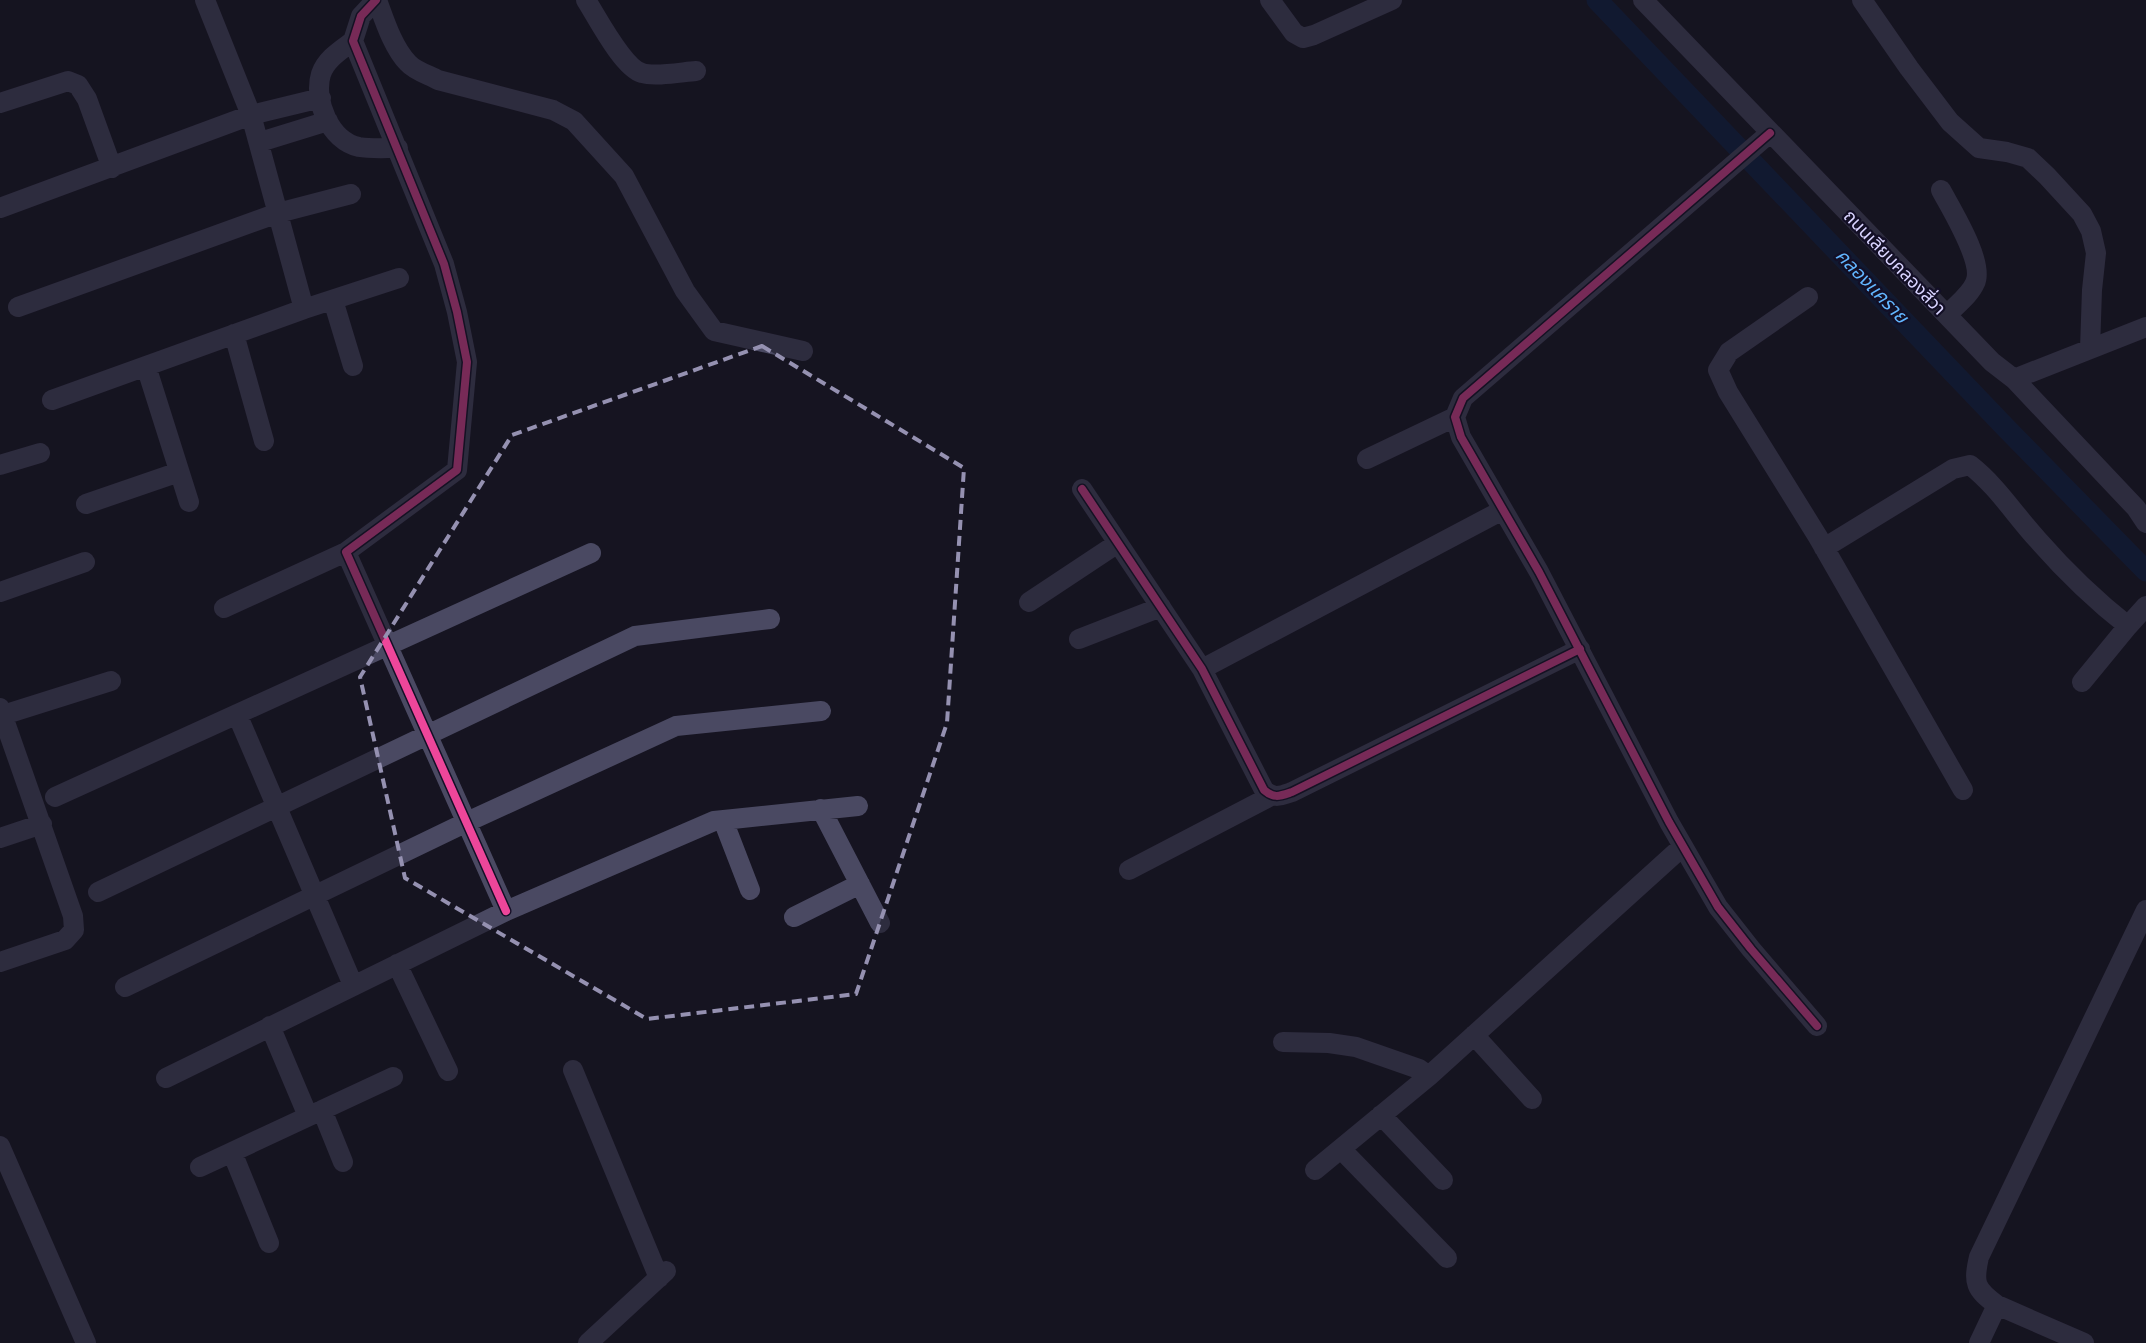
<svg xmlns="http://www.w3.org/2000/svg" width="2146" height="1343" font-family="Poppins,'Noto Sans Thai',sans-serif">
<style>
.lines{fill:none;stroke-linecap:round;stroke-linejoin:round}
.canal{stroke:#0d2144;stroke-width:21}
.minor{stroke:#4a4962;stroke-width:20}
.cycleway-casing{stroke:#130f26;stroke-width:11}
.cycleway{stroke:#ed469a;stroke-width:8}
.marked{fill:none;stroke:#9591b1;stroke-width:4;stroke-dasharray:10 6;stroke-linejoin:round}
.labels{text-anchor:middle;dominant-baseline:central;stroke-width:4.5;stroke-linejoin:round;paint-order:stroke}
.street-label{font-size:18px;fill:#d9d4ff;stroke:#130f26}
.water-label{font-size:19px;font-style:italic;fill:#62b6ff;stroke:#130f26}
</style>
<rect width="100%" height="100%" fill="#161421"/>
<g class="lines">
<path class="canal" d="M1597,0L2007,429L2146,571"/>
<path class="minor" d="M205,0L251,115L304,309
M376,0L361,16L353,41L444,264L457,312L467,362L457,470L346,552L506,911
M377,0C384,19 393,48 408,63C415,71 429,75 438,80L553,110L574,121L624,176L685,291L714,331L803,351
M586,0C597,17 623,68 642,73C655,77 682,72 696,71
M1270,0L1294,33L1303,38L1314,35L1392,0
M1643,0L1992,362L2014,379L2136,508L2146,523
M1862,0L1909,68L1950,122L1979,148L2007,152L2028,158L2047,176L2082,214L2091,231L2096,253L2092,290L2090,349
M353,41C341,50 326,59 321,74C313,100 330,141 359,147C371,149 385,148 398,148
M0,103L68,81L78,85L87,99L112,168
M1770,133L1463,398L1455,417L1461,437L1539,572L1669,822L1718,907L1751,949L1817,1026
M260,142L328,121
M1941,190C1951,209 1985,263 1975,283C1970,295 1955,306 1947,315
M0,208L251,115L321,98
M1808,297L1729,352L1718,370L1728,392L1818,537L1963,790
M333,300L353,366
M18,307L278,213L351,194
M234,334L264,441
M146,366L189,502
M2014,379L2146,327
M52,400L304,309L399,278
M1367,459L1455,417
M0,465L40,453
M1082,489L1202,669L1264,790C1274,799 1280,796 1292,792L1580,649
M86,504L179,472
M1824,548L1953,469L1970,465C1997,486 2015,515 2037,539C2065,571 2095,600 2128,626L2146,606
M0,592L85,562
M1029,602L1118,543
M224,608L346,552
M1079,639L1161,607
M1202,669L1501,511
M2082,682L2128,626
M0,708L73,916L74,930L65,940L0,962
M237,714L353,985
M0,716L111,681
M55,797L591,553
M821,809L880,923
M723,820L750,890
M0,838L42,824
M1129,870L1271,796
M98,892L635,636L770,619
M794,917L860,884
M397,964L448,1071
M125,987L467,822L676,726L821,711
M270,1026L308,1116
M1474,1035L1532,1099
M1283,1042L1329,1043L1356,1047L1419,1069L1429,1076
M573,1070L659,1278
M166,1078L506,911L714,821L858,806
M322,1110L343,1162
M1381,1115L1443,1180
M0,1146L86,1343
M1341,1149L1447,1258
M232,1152L269,1243
M200,1167L393,1077
M1315,1170L1429,1076L1682,847
M1997,1305L2084,1343
M588,1343L666,1271
M1979,1343L1997,1305C1975,1289 1973,1283 1979,1257L2146,910"/>
<g class="cycleway-casing">
<path id="cycleway" d="M376,0L361,16L353,41L444,264L457,312L467,362L457,470L346,552L506,911
M1770,133L1463,398L1455,417L1461,437L1539,572L1669,822L1718,907L1751,949L1817,1026
M1082,489L1202,669L1264,790C1274,799 1280,796 1292,792L1580,649"/>
</g>
<use href="#cycleway" class="cycleway"/>
</g>
<path d="M0 0H2146V1343H0ZM762,346L964,468L947,723L856,994L647,1019L405,878L360,677L512,435Z" fill="#161421" fill-opacity=".55" fill-rule="evenodd"/>
<path class="marked" d="M762,346L964,468L947,723L856,994L647,1019L405,878L360,677L512,435Z"/>
<g class="labels">
<g class="street-label">
<text transform="translate(1895 262) rotate(46)">ถนนเลียบคลองสี่วา</text>
</g>
<g class="water-label">
<text transform="translate(1872 286) rotate(46)">คลองเเคราย</text>
</g>
</g>
</svg>
